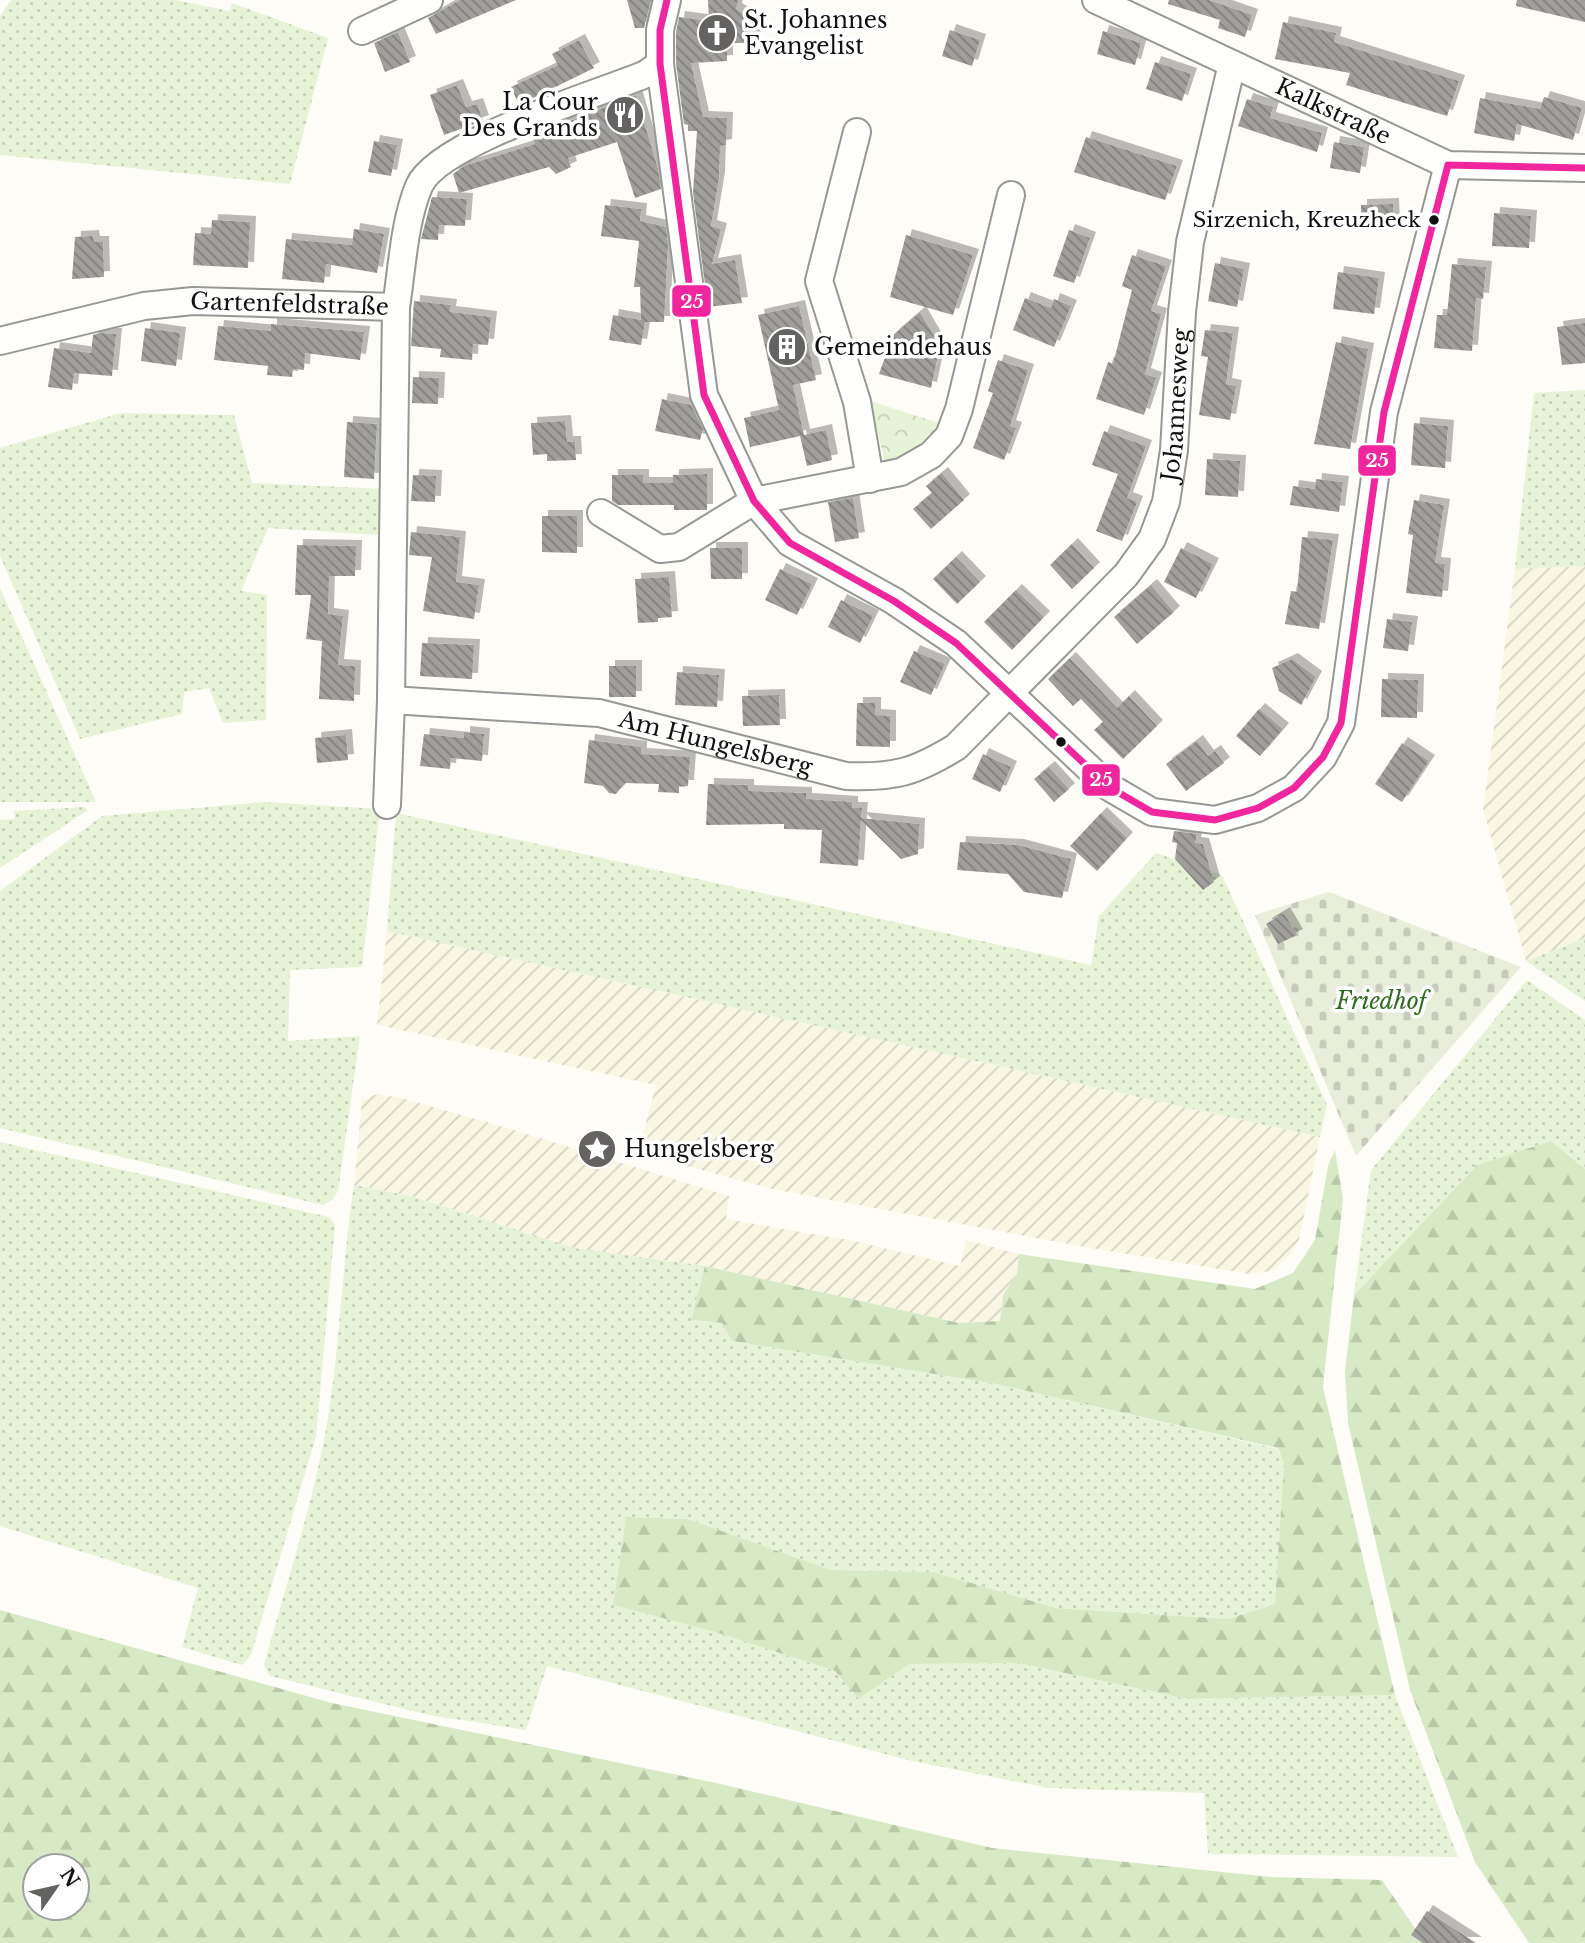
<svg xmlns="http://www.w3.org/2000/svg" width="1585" height="1943" font-family="'Libre Baskerville',serif">
<style>
.farmland{fill:url(#farmland-furrows)}
.grass{fill:url(#grass-dots)}
.forest{fill:url(#forest-firs);fill-rule:evenodd}
.cemetery{fill:url(#cemetery-stones)}
.park{fill:url(#park-crowns)}
.building{fill:url(#building-back-hatch);filter:url(#shadow)}
.lines{fill:none;stroke-linecap:round;stroke-linejoin:round}
.minor-casing{stroke:#979795;stroke-width:30}
.minor{stroke:#fffffe;stroke-width:26}
.bus-1-casing{stroke:#fff;stroke-width:12}
.bus-1{stroke:#ef269d;stroke-width:7}
.bus-dot{fill:#111;stroke:#fff;stroke-width:2.5}
.labels{text-anchor:middle;dominant-baseline:central;stroke-width:7;stroke-linejoin:round;paint-order:stroke}
.bus-label{font-size:21px;fill:#111;stroke:#fff;text-anchor:end}
.poi-label{font-size:23px;fill:#111;stroke:#fff;text-anchor:start}
.street-label{font-size:23px;fill:#111;stroke:#fff}
.park-label{font-size:23px;font-style:italic;fill:#2f6b1f;stroke:#fff}
.line-badge{stroke:#fff;stroke-width:2.5}
.badge-label{font-size:19px;text-anchor:middle;font-weight:bold;fill:#fff}
</style>
<defs>
<pattern id="farmland-furrows" width="10" height="10" patternUnits="userSpaceOnUse" patternTransform="scale(1.75)"><rect width="10" height="10" fill="#f9f7e4"/><path d="M-1 1l2-2M0 10L10 0M9 11l2-2" fill="none" stroke="#d4d3c3"/></pattern>
<pattern id="grass-dots" width="8" height="8" patternUnits="userSpaceOnUse" patternTransform="scale(1.75)"><rect width="8" height="8" fill="#e7f3d7"/><path d="M2 2h.1M6 6h.1" fill="none" stroke="#c5cfb8" stroke-width="1.8" stroke-linecap="round"/></pattern>
<pattern id="forest-firs" width="22" height="20" patternUnits="userSpaceOnUse" patternTransform="scale(1.75)"><rect width="22" height="20" fill="#d8eac5"/><path d="M5 1l3.5 6h-7zM16 11l3.5 6h-7z" fill="#b8c8a8"/></pattern>
<pattern id="cemetery-stones" width="16" height="16" patternUnits="userSpaceOnUse" patternTransform="scale(1.75)"><rect width="16" height="16" fill="#e9eedb"/><path d="M2 7V4a2 2 0 0 1 4 0v3zM10 15v-3a2 2 0 0 1 4 0v3z" fill="#c7cbbb"/></pattern>
<pattern id="park-crowns" width="20" height="18" patternUnits="userSpaceOnUse" patternTransform="scale(1.75)"><rect width="20" height="18" fill="#e7f3d7"/><path d="M2 6a3 3 0 1 1 6 0M12 15a3 3 0 1 1 6 0" fill="none" stroke="#c5cfb8"/></pattern>
<pattern id="building-back-hatch" width="6" height="6" patternUnits="userSpaceOnUse" patternTransform="scale(1.75)"><rect width="6" height="6" fill="#a19f9c"/><path d="M-1 5l2 2M0 0l6 6M5-1l2 2" fill="none" stroke="#82807e"/></pattern>
<filter id="shadow"><feDropShadow dx="6" dy="-6" stdDeviation="0" flood-color="#0004"/></filter>
</defs>
<rect width="100%" height="100%" fill="#fdfcf7"/>
<path class="farmland" d="M1585,566V938L1526,961L1483,809L1515,569Z
M387,931L1320,1137L1299,1240L1289,1256L1272,1271L1249,1274L1091,1248L772,1189L638,1153L656,1085L377,1025Z
M377,1094L401,1098L497,1125L729,1196L726,1219L854,1241L960,1266L966,1240L1019,1254L1017,1274L1003,1295L1000,1321L959,1323L705,1266L574,1248L411,1196L354,1185L362,1100Z"/>
<path class="grass" d="M11,0H175L230,11L232,3L328,38L290,184L0,155V16Z
M1585,390V566L1515,569L1534,393Z
M121,413L234,415L252,483L384,489L381,535L268,528L241,591L267,595L266,720L223,723L209,688L184,692L182,714L80,739L0,556V448Z
M0,588L96,802H0Z
M265,802L380,809L362,967L290,970L288,1041L360,1036L338,1191L333,1199L323,1205L0,1128V891L102,816Z
M84,807L88,810L0,868V820L15,819L14,811Z
M396,813L1091,965L1099,916L1156,853L1222,875L1327,1105L1320,1137L387,931Z
M1585,938V1001L1526,961Z
M1527,980L1585,1020V1169L1551,1141L1477,1165L1354,1295L1371,1170Z
M0,1142L329,1217L335,1225L316,1436L251,1655L242,1665L182,1647L198,1588L0,1526Z
M354,1185L411,1196L574,1248L705,1266L691,1320L722,1323L732,1341L996,1384L1278,1449L1284,1464L1276,1604L1228,1619L1056,1608L934,1572L831,1570L688,1519L626,1517L613,1605L715,1632L835,1671L859,1699L909,1664L1018,1663L1187,1699L1395,1695L1458,1857L1208,1854L1204,1793L1049,1788L912,1761L547,1666L526,1730L429,1715L270,1676L264,1665C288,1576 319,1488 331,1397C341,1326 343,1255 354,1185Z"/>
<path class="forest" d="M1551,1141L1585,1169V1943H1529L1475,1862L1410,1690L1348,1423L1345,1371L1354,1295L1477,1165Z
M1335,1150L1343,1199L1323,1387L1395,1695L1187,1699L1018,1663L909,1664L859,1699L835,1671L715,1632L613,1605L626,1517L688,1519L831,1570L934,1572L1056,1608L1228,1619L1275,1604L1284,1464L1278,1448L996,1384L732,1341L722,1323L691,1320L705,1266L959,1323L1000,1321L1003,1295L1017,1274L1019,1254L1255,1289L1293,1273L1315,1240L1328,1166Z
M0,1610L332,1703L716,1783L992,1848L1271,1877L1382,1880L1425,1943H0ZM35,1866H77V1908H35Z"/>
<path class="cemetery" d="M1329,892L1521,967L1356,1156L1255,915Z"/>
<path class="park" d="M870,401L942,424C926,444 910,457 885,463Z"/>
<path class="building" d="M460,0H516L436,34L428,18Z
M627,0H651L644,28H635Z
M708,0H738L736,9L754,20L755,43H727V61L691,63L703,117L727,118L726,145L720,146L719,178L711,226L721,229L712,264L735,260L742,303L708,307L693,193L697,131H688V125L684,124L676,63V32L679,17L709,21Z
M1169,0H1209L1252,15L1245,37L1218,28L1220,20L1168,4Z
M1517,0H1585V22L1516,6Z
M1283,22L1336,33L1334,42L1459,81L1447,116L1346,85L1350,73L1275,59Z
M950,30L980,40L972,66L942,56Z
M1103,31L1141,43L1135,65L1097,54Z
M398,32L410,62L385,72L374,43Z
M579,40L594,68L519,105L511,87L558,65L552,54Z
M1155,62L1191,74L1182,101L1146,89Z
M457,85L466,107L477,104L483,121L444,135L430,95Z
M636,95L658,169L661,189L635,198L617,142L568,158L571,167L556,174L549,167L459,193L453,174L464,166L535,144L532,136Z
M1544,97L1582,108L1573,140L1517,124L1514,141L1474,133L1480,98L1540,109Z
M1247,99L1273,107L1270,118L1322,133L1317,152L1238,126Z
M1086,137L1177,166L1165,200L1074,172Z
M374,141L397,145L391,176L368,172Z
M1334,142L1364,147L1360,173L1330,168Z
M432,197L467,199L465,226L439,225L438,240L421,239Z
M1393,204L1394,230H1361V205Z
M605,205L641,209L640,221L666,227L668,245L664,322H645L641,345L609,340L613,315L641,320L640,287H634L639,241L601,236Z
M1494,213L1531,216L1529,248L1492,246Z
M212,220L250,222L248,268L193,265L195,233L211,234Z
M354,229L384,234L377,273L326,264L324,283L282,279L286,239L352,245Z
M1069,230L1090,238L1074,283L1053,276Z
M906,235L973,255L953,315L890,297Z
M93,236L94,242H103L104,277L72,279L75,237Z
M1132,255L1166,266L1151,311L1161,314L1145,374L1156,378L1144,415L1096,399L1108,362L1113,364L1132,290L1122,286Z
M1215,263L1244,269L1237,307L1208,301Z
M1452,264L1486,267L1483,299L1476,298L1472,351L1434,348L1437,315H1447Z
M1338,272L1379,278L1374,314L1333,309Z
M1025,298L1051,308L1054,299L1071,306L1054,347L1013,330Z
M414,301L451,305L450,312L491,317L488,345L473,344L472,360L440,357L441,349L411,346Z
M799,306L816,380L793,385L804,435L826,430L832,460L807,466L800,436L750,447L744,418L779,410L758,315Z
M920,312L940,346L931,388L879,374L893,335Z
M1585,323V363L1562,365L1557,327Z
M271,324L364,332L360,360L305,353L304,370L293,369L292,377L267,375L268,366L214,360L218,326L271,331Z
M145,328L180,333L176,366L141,361Z
M1205,330L1233,333L1226,384L1236,386L1230,420L1199,415L1208,357L1201,356Z
M100,333L116,334L112,376L74,373L72,390L48,387L54,348L91,353L93,335Z
M1336,342L1368,349L1350,449L1314,444Z
M998,360L1028,370L1010,426L1016,428L1004,460L973,448L993,393L988,391Z
M413,377L439,378L438,404L412,403Z
M662,399L691,405L703,429L700,440L655,431Z
M565,421L567,442H575L576,460L547,461V454L533,455L531,423Z
M347,422L377,424L374,479L344,477Z
M1414,423L1448,426L1445,468L1411,465Z
M1104,431L1146,446L1127,498L1137,502L1122,541L1096,531L1118,474L1092,465Z
M1207,459L1240,461L1238,497L1205,495Z
M942,473L964,500L931,529L913,509L932,493L926,486Z
M707,474V510H674V505H618L612,501V475H643V483H673V475Z
M413,475L436,476L435,502L411,501Z
M1316,479L1343,482L1339,512L1290,505L1293,486L1315,489Z
M853,498L859,538L835,542L828,502Z
M1414,500L1444,505L1435,563L1445,564L1442,597L1406,593L1413,535L1408,534Z
M542,516H577V553L542,552Z
M411,532L460,537L456,582L479,585L474,619L423,611L432,557L409,555Z
M1302,537L1333,540L1319,629L1285,624L1291,591L1297,592Z
M1072,544L1094,568L1072,589L1050,565Z
M297,545L356,546L355,576H329L328,614L343,616L338,665L355,666L354,701L319,699L322,641L306,639L311,595H295Z
M710,548H742V579H711Z
M1181,548L1213,564L1196,598L1164,582Z
M956,557L980,582L957,604L933,579Z
M780,569L812,584L797,615L765,600Z
M669,577L672,617L658,618V622L638,623L635,579Z
M1151,585L1174,612L1137,644L1114,617Z
M1016,590L1044,617L1012,650L984,622Z
M841,600L873,616L860,643L828,627Z
M1387,619L1412,622L1408,651L1383,648Z
M422,643L474,645L472,679L420,676Z
M914,651L945,664L931,695L900,682Z
M1070,658L1117,708L1129,696L1157,726L1123,759L1094,730L1103,722L1081,699L1073,706L1048,679Z
M1292,659L1316,677L1301,705L1279,691L1272,668Z
M609,666H636V697H609Z
M677,672L719,675L717,707L675,705Z
M1382,679L1418,680L1417,718L1381,717Z
M779,695L780,725L743,726L742,696Z
M857,703H875V715L890,716V747L856,746Z
M1259,709L1283,729L1260,756L1236,736Z
M464,732L484,734L482,761L451,758L450,769L420,766L424,734L464,738Z
M346,735L348,760L317,763L315,738Z
M589,740L641,747V754L690,757L688,786H679V793L658,792L659,784L625,783L616,794L609,793L603,786L584,783Z
M1197,741L1208,756L1215,751L1224,763L1186,791L1166,764Z
M1402,743L1429,761L1402,802L1375,784Z
M983,754L1011,767L1000,792L972,779Z
M1049,767L1069,789L1054,802L1034,779Z
M708,784L748,785V791L806,793V799L852,802V808H862L861,818L919,824L918,854L901,859L861,820L858,866L820,863L822,830L784,829V824L706,825Z
M1101,813L1127,838L1097,871L1070,846Z
M1174,831L1197,834L1195,843L1203,844L1214,882L1203,890L1175,859L1177,843L1172,842Z
M960,842L1018,845L1071,859L1062,898L1024,892L1008,874L957,870Z
M1284,913L1297,935L1278,944L1266,924Z
M1427,1911L1476,1943H1423L1411,1935Z"/>
<g class="lines">
<g class="minor-casing">
<g id="minor">
<path d="M667,0L660,30V64L704,395L754,501L790,543L894,601L956,643L1109,787L1152,812L1215,820L1258,808L1294,788L1323,757L1341,723L1384,412L1448,165"/>
<path id="s1" d="M1096,0L1448,165L1585,168"/>
<path d="M362,31L429,0"/>
<path d="M857,132L819,281L857,402L870,479"/>
<path id="s2" d="M0,341L144,306L193,301L396,307C402,269 404,222 419,186C438,142 598,94 646,74L660,64"/>
<path d="M601,513L660,549L679,547L754,501L901,472L931,455L949,436L959,409L1011,195"/>
<path d="M391,700L396,307"/>
<path id="s3" d="M387,805L391,700L599,713L846,776C895,778 915,772 956,747L1126,575L1152,539L1166,502L1174,450L1182,312L1190,242L1232,64"/>
</g>
</g>
<use href="#minor" class="minor"/>
<g class="bus-1-casing">
<path id="bus-1" d="M667,0L660,30V64L704,395L754,501L790,543L894,601L956,643L1109,787L1152,812L1215,820L1258,808L1294,788L1323,757L1341,723L1384,412L1448,165
M1448,165L1585,168"/>
</g>
<use href="#bus-1" class="bus-1"/>
</g>
<defs>
<g id="church-disc" transform="scale(2.0125)"><circle r="9.5" fill="#646362" stroke="#fff"/><path d="M-1.2-6h2.4v3.5h3.3v2.4h-3.3V6h-2.4V-.1h-3.3v-2.4h3.3Z" fill="#fff"/></g>
<g id="restaurant-disc" transform="scale(2.0125)"><circle r="9.5" fill="#646362" stroke="#fff"/><path d="M-5-6h1v4h1v-4h1v4h1v-4h1v5L-1.5 .5V6h-2V.5L-5-1ZM5-6V6H3V1.5H1.5Q1.5-4 5-6Z" fill="#fff"/></g>
<g id="building-disc" transform="scale(2.0125)"><circle r="9.5" fill="#646362" stroke="#fff"/><path d="M-4-6H4V6H1V3H-1V6H-4ZM-2.5-4.3h1.7v1.8h-1.7ZM.8-4.3h1.7v1.8H.8ZM-2.5-1h1.7V.8h-1.7ZM.8-1h1.7V.8H.8Z" fill="#fff"/></g>
<g id="sight-disc" transform="scale(2.0125)"><circle r="9.5" fill="#646362" stroke="#fff"/><path d="M0-6L1.8-2.2L6-1.7L2.9 1.2L3.7 5.4L0 3.3L-3.7 5.4L-2.9 1.2L-6-1.7L-1.8-2.2Z" fill="#fff"/></g>
</defs>
<g fill-rule="evenodd">
<use href="#church-disc" x="717" y="33"/>
<use href="#restaurant-disc" x="625" y="115"/>
<use href="#building-disc" x="787" y="347"/>
<use href="#sight-disc" x="597" y="1149"/>
</g>
<g class="bus-dot">
<circle cx="1434" cy="220" r="6"/>
<circle cx="1061" cy="742" r="6"/>
</g>
<g class="labels">
<g class="bus-label">
<text x="1421" y="220">Sirzenich, Kreuzheck</text>
</g>
<g class="poi-label">
<text x="744" y="20">St. Johannes<tspan x="744" dy="26">Evangelist</tspan></text>
<text x="598" y="102" text-anchor="end">La Cour<tspan x="598" dy="26">Des Grands</tspan></text>
<text x="814" y="347">Gemeindehaus</text>
<text x="624" y="1149">Hungelsberg</text>
</g>
<g class="street-label">
<text stroke="none"><textPath href="#s1" startOffset="262">Kalkstraße</textPath></text>
<text stroke="none"><textPath href="#s2" startOffset="294">Gartenfeldstraße</textPath></text>
<text stroke="none"><textPath href="#s3" startOffset="1108">Johannesweg</textPath></text>
<text stroke="none"><textPath href="#s3" startOffset="434">Am Hungelsberg</textPath></text>
</g>
<g class="park-label">
<text x="1381" y="1001">Friedhof</text>
</g>
</g>
<g class="line-badge">
<rect x="671" y="284" width="41" height="34" rx="7" fill="#ef269d"/>
<rect x="1357" y="444" width="40" height="33" rx="7" fill="#ef269d"/>
<rect x="1081" y="763" width="40" height="34" rx="7" fill="#ef269d"/>
</g>
<g class="badge-label">
<text x="692" y="308">25</text>
<text x="1377" y="467">25</text>
<text x="1101" y="786">25</text>
</g>
<g transform="translate(56 1887) rotate(56)"><circle r="33" fill="#ffffff" stroke="#a0a0a0" stroke-width="2"/>
<path d="M0-5L12 26L0 18L-12 26Z" fill="#646362"/>
<text y="-10" font-size="19" font-weight="bold" text-anchor="middle" fill="#111111">N</text>
</g>
</svg>
